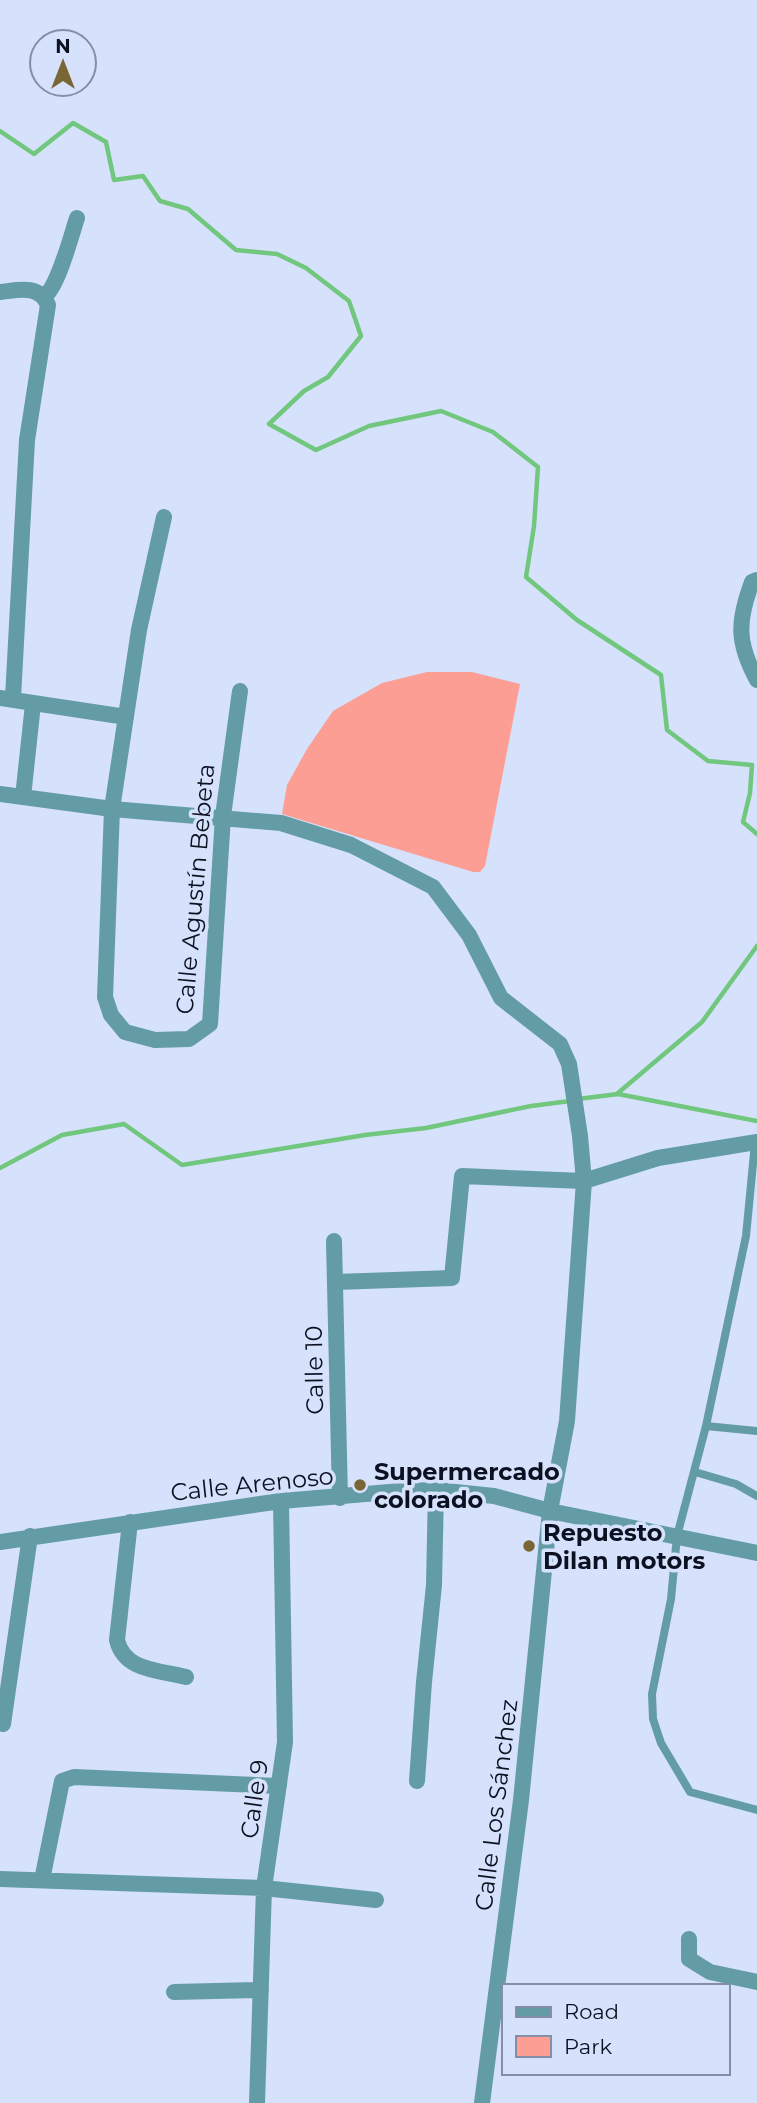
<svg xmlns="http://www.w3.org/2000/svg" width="757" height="2103" font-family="Montserrat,sans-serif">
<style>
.green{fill:#fc9e93}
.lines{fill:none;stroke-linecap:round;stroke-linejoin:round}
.stream{stroke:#70c77d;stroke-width:4.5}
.lane{stroke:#639ca4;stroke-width:8}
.street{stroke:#639ca4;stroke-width:16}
.poi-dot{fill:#7a6635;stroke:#d6e1fc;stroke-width:2.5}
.labels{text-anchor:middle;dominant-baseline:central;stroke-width:7;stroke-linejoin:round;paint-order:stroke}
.street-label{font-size:24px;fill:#0b1120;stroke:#d6e1fc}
.poi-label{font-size:24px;font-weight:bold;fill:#0b1120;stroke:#d6e1fc;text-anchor:start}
</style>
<rect width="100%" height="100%" fill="#d6e1fc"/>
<path class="green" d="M427,672H472L520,684L485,866L480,872H473L282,814L287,785L307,749L333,711L382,683Z"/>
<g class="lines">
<path class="stream" d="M0,131L34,154L73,123L106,142L114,180L143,176L160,201L188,209L236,250L277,254L306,268L349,301L361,336L328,377L304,391L269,424L316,450L369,426L441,411L493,432L538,467L534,526L526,577L577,620L661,675L667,730L708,761L752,765L750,793L743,822L757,834
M618,1093L702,1022L757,946
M578,1099L618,1094L757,1121
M0,1168L62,1135L124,1124L182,1165L365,1135L426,1128L531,1106L570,1101"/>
<path class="lane" d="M755,1143L746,1236L706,1426L677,1536L671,1599L652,1694L653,1719L661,1743L690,1792L757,1810
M706,1426L757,1431
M695,1472L736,1484L757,1496"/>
<path class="street" d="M0,292C19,290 39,284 48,305L27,440L13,698
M44,297C58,287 71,236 77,218
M164,517L139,630L112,809L105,997L111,1015L125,1032L155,1040L189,1039L210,1024L223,816L240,691
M757,580L752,582C737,622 737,643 757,680
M0,698L126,717
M0,794L112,809L281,823L351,845L433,887L469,935L501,998L560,1044L569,1064L580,1136L584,1181L658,1158L757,1142
M23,797L33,704
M334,1241L340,1498
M335,1282L452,1278L462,1176L584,1181L567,1421L550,1511L521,1800L482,2103
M130,1522L117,1640C124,1671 159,1670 186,1677
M0,1542L281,1501L402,1491L436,1490L494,1496L550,1511L757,1553
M3,1724L30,1536
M417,1781L424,1682L434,1585L436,1490
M0,1879L264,1888L376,1900
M42,1880L62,1781L74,1777L279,1786
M689,1939V1959L710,1972L757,1982
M174,1992L261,1990
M257,2103L264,1888L285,1742L281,1501"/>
</g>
<g class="poi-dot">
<circle cx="360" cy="1485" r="7"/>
<circle cx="529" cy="1546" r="7"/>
</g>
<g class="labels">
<g class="street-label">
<text transform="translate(195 889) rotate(-85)">Calle Agustín Bebeta</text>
<text transform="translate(314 1370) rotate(-91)">Calle 10</text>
<text transform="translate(252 1484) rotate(-6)">Calle Arenoso</text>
<text transform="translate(254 1799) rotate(-82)">Calle 9</text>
<text transform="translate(496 1805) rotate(-83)">Calle Los Sánchez</text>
</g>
<g class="poi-label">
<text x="374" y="1471">Supermercado<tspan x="374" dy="28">colorado</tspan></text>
<text x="543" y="1532">Repuesto<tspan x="543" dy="28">Dilan motors</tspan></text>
</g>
</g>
<rect x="502" y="1984" width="228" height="91" fill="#d6e1fc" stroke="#858ea4" stroke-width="2"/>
<rect x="516" y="2007" width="35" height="10" fill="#639ca4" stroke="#858ea4" stroke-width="2"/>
<text x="564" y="2019" font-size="21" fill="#0b1120">Road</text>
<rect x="516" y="2036" width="35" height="21" fill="#fc9e93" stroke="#858ea4" stroke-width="2"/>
<text x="564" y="2054" font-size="21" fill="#0b1120">Park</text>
<g transform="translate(63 63)"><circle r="33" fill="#d6e1fc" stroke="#858ea4" stroke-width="2"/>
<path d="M0-5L12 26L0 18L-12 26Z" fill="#7a6635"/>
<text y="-10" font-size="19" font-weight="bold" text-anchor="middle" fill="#0b1120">N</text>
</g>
</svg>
